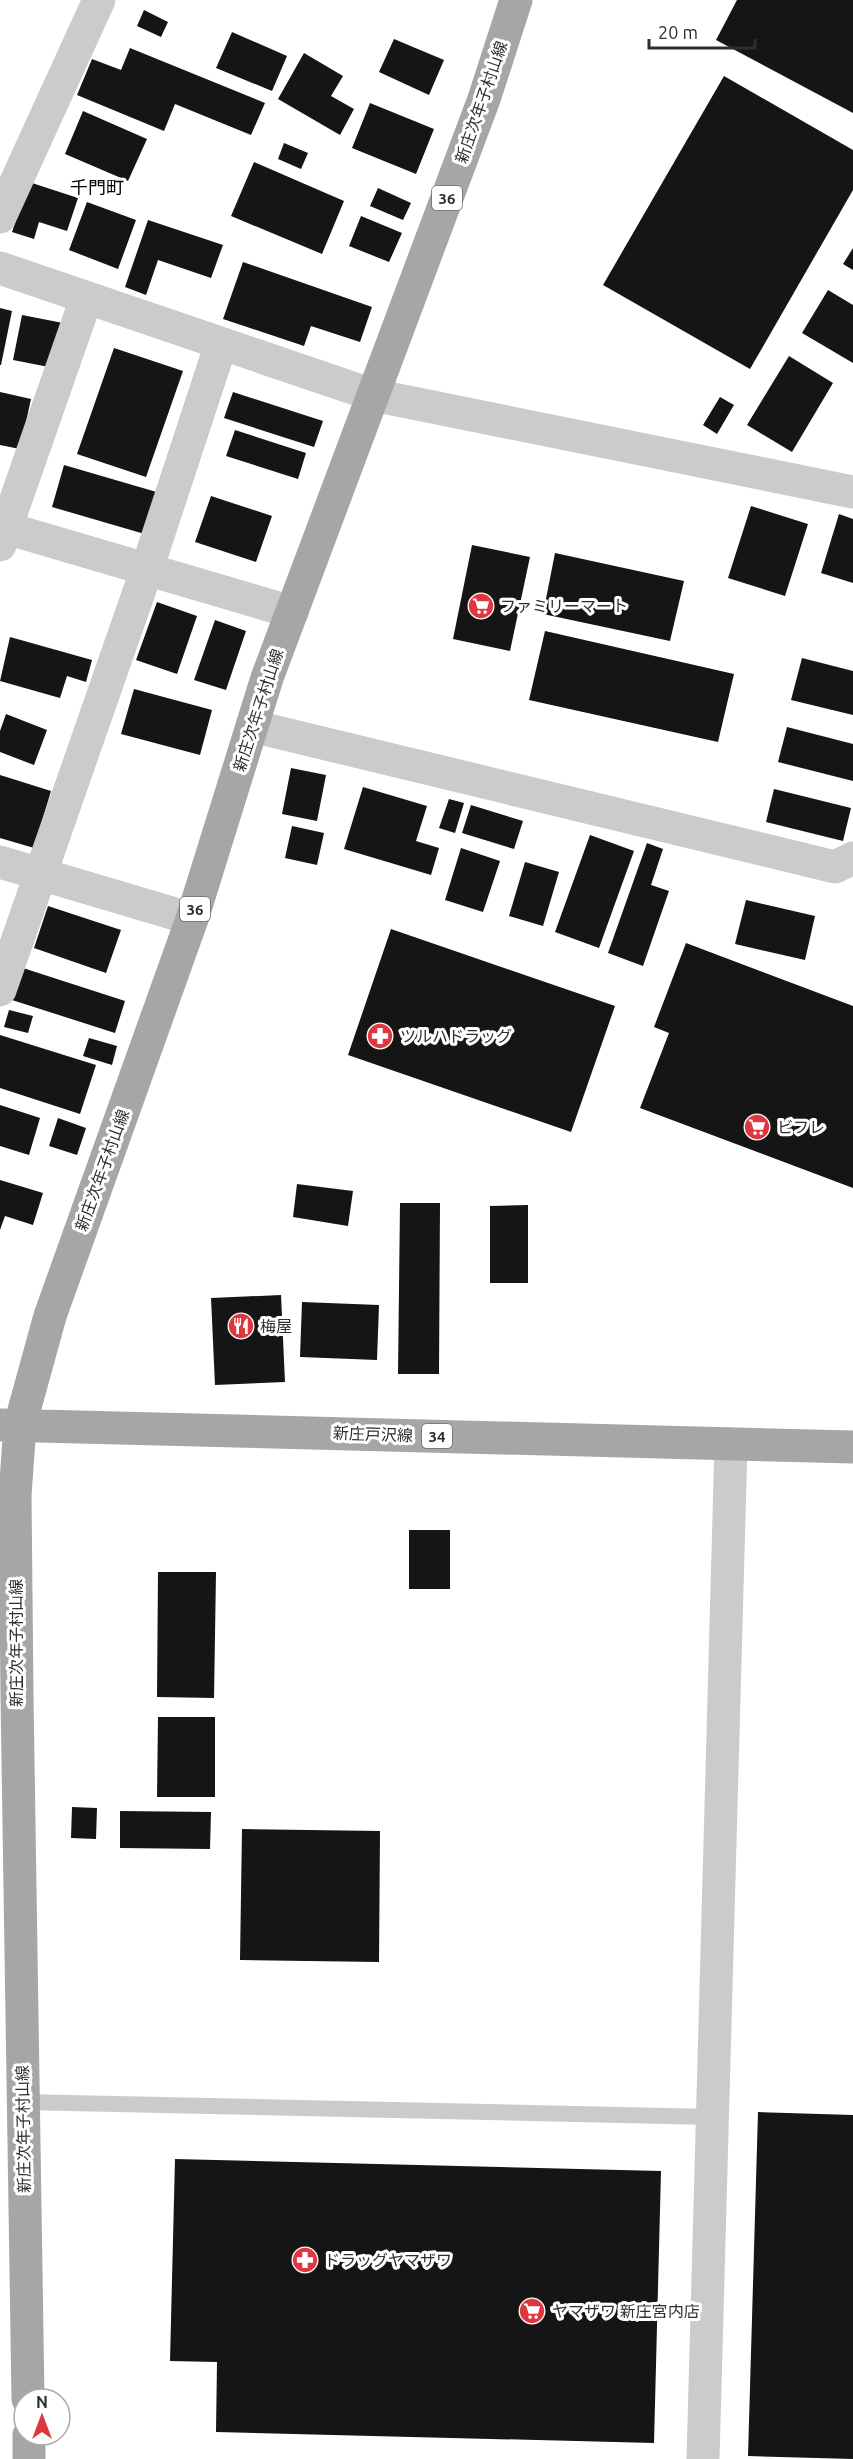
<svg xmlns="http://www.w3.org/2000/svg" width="853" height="2459" font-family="Ubuntu,'Noto Sans JP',sans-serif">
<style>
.building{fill:#151515}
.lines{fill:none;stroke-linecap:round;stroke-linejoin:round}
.lane{stroke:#cbcbcb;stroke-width:16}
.street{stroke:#cbcbcb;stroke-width:33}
.primary{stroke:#a6a6a6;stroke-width:33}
.labels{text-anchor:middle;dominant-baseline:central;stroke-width:6;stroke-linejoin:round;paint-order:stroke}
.shield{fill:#fff;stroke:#6d6d6d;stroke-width:1.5}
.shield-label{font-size:15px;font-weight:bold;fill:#2e2e2e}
.street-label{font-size:16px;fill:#2e2e2e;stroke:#fff}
.poi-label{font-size:16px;fill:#2e2e2e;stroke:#fff;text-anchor:start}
.neighbourhood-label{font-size:18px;fill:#000;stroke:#fff}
</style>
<rect width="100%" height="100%" fill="#fff"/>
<path class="building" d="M737,0H853V113L716,40Z
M144,10L168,22L161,37L137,26Z
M232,32L287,56L272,91L216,68Z
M394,39L444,60L429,95L379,72Z
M130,48L265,103L251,135L175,104L164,131L77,95L92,59L121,70Z
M304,53L343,76L331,96L354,109L340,135L278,99Z
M724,76L853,150V190L750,369L603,285Z
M370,103L434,129L416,174L352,148Z
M83,111L147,139L128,181L65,154Z
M284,143L308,153L301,169L278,159Z
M254,162L344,201L322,254L231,216Z
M29,182L78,198L67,231L39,222L34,239L12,232Z
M378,188L411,203L403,220L370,206Z
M87,202L136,220L118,269L69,250Z
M361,216L402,233L389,262L349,246Z
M148,220L223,245L211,278L158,260L146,295L125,287Z
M853,248V270L843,264Z
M243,262L372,307L360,342L311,326L304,346L223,319Z
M828,290L853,305V363L802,333Z
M0,308L12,311L1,365H0Z
M22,315L63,323L54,368L13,360Z
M114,348L183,371L146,477L77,454Z
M789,356L833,383L792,452L747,425Z
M0,392L31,399L20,449L0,445Z
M233,392L323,421L314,447L224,418Z
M720,397L734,405L717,434L703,425Z
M235,430L306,453L298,479L226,456Z
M64,465L160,493L148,535L52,507Z
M211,496L272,516L256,562L195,542Z
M751,506L808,524L785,596L728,578Z
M839,514L853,519V583L821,573Z
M472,545L530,557L510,651L453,639Z
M555,553L684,581L670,641L543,614Z
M157,602L197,616L177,674L136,660Z
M215,620L246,631L226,690L194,680Z
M545,631L734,674L718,742L529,700Z
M10,637L92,660L86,682L67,676L60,698L0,681Z
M802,658L853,671V715L791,700Z
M134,689L212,710L200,755L121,734Z
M6,714L47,730L34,765L0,752V731Z
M787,727L853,744V781L778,762Z
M291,768L326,775L317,821L282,814Z
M0,775L51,791L34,848L0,838Z
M363,787L427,806L416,841L439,848L431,875L344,849Z
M774,789L851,808L843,841L766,822Z
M449,799L464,803L455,833L439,828Z
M471,805L523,821L514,849L462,833Z
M292,826L324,833L317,865L285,858Z
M590,835L634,851L599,948L555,932Z
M647,843L663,849L651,885L669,891L643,966L608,953Z
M461,848L500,861L483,912L445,900Z
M525,862L559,872L543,926L509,916Z
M746,900L815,916L805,960L735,944Z
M48,906L121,930L106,973L34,948Z
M391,929L615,1006L571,1132L348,1055Z
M686,943L853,1006V1188L640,1108L669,1033L654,1027Z
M23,968L125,1001L115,1033L12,1000Z
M9,1010L33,1016L28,1033L4,1027Z
M0,1035L96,1065L80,1114L0,1088Z
M89,1038L117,1046L112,1065L83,1056Z
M0,1105L40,1118L29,1155L0,1146Z
M58,1118L86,1128L77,1155L49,1146Z
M0,1180L43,1193L33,1225L5,1216L0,1230Z
M297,1184L353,1191L348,1226L293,1217Z
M400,1203H440L439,1374H398Z
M528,1205V1283H490V1206Z
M281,1295L285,1382L215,1385L211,1298Z
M302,1302L379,1305L377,1360L300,1357Z
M409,1530H450V1589H409Z
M158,1572H216L214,1698L157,1697Z
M158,1717H215V1797H157Z
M72,1807L97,1808L96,1839L71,1838Z
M120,1811L211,1812L210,1849L120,1848Z
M242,1829L380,1831L379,1962L240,1960Z
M758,2112L853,2115V2459L748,2456Z
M175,2159L661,2171L654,2443L216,2432L217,2362L170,2361Z"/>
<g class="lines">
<path class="lane" d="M22,2102L712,2117"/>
<path class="street" d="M0,217L99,0
M0,268L373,395L853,492
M6,528L292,612
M0,545L86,299
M252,726L835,867L853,858
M0,862L192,919
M0,990L147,569L221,344
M703,2459L731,1444"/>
<path class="primary" d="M0,1425L853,1447
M28,2399L17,1696L15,1495L20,1425L50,1316L192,919L267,678L484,99L516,0
M29,2435V2459"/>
</g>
<defs>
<g id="supermarket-disc" transform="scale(1.35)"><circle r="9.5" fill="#de373f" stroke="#fff"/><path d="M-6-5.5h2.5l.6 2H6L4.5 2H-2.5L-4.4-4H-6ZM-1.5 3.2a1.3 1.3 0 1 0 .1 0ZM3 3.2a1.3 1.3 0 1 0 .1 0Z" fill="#fff"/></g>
<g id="pharmacy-disc" transform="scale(1.35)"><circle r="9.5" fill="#de373f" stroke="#fff"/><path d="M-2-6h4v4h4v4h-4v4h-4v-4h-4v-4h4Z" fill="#fff"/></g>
<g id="restaurant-disc" transform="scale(1.35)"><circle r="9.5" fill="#de373f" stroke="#fff"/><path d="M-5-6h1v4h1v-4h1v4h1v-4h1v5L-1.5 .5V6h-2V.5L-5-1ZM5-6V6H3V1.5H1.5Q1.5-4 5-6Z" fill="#fff"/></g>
</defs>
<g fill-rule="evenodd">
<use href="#supermarket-disc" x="481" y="606"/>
<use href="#pharmacy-disc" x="380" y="1036"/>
<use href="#supermarket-disc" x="757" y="1127"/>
<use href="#restaurant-disc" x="241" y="1326"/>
<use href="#pharmacy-disc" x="305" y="2260"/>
<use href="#supermarket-disc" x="532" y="2311"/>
</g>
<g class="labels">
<g class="shield">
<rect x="432" y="186" width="30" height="24" rx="4.5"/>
<rect x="180" y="897" width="30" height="24" rx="4.5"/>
<rect x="422" y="1424" width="30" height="24" rx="4.5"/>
</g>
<g class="shield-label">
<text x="447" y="198">36</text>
<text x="195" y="909">36</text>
<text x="437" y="1436">34</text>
</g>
<g class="street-label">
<text transform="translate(481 102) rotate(-71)">新庄次年子村山線</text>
<text transform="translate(258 710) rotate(-72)">新庄次年子村山線</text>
<text transform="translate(102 1170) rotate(-70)">新庄次年子村山線</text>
<text transform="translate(373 1434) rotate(2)">新庄戸沢線</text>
<text transform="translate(16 1643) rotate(-90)">新庄次年子村山線</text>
<text transform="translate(23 2129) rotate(-91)">新庄次年子村山線</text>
</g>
<g class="poi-label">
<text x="500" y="606">ファミリーマート</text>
<text x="400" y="1036">ツルハドラッグ</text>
<text x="777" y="1127">ビフレ</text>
<text x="260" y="1326">梅屋</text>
<text x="324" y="2260">ドラッグヤマザワ</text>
<text x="552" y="2311">ヤマザワ 新庄宮内店</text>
</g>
<g class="neighbourhood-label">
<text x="97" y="187">千門町</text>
</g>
</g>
<g transform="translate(42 2417)"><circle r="28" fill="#ffffff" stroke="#ababab" stroke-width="1.5"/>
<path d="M0-4.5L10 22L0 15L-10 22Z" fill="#de373f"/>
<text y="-9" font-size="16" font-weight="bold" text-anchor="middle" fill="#2e2e2e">N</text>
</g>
<path d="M649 39v9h106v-9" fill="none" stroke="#2e2e2e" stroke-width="3"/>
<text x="658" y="39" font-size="18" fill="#2e2e2e" stroke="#ffffff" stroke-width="4.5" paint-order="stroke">20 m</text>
</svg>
